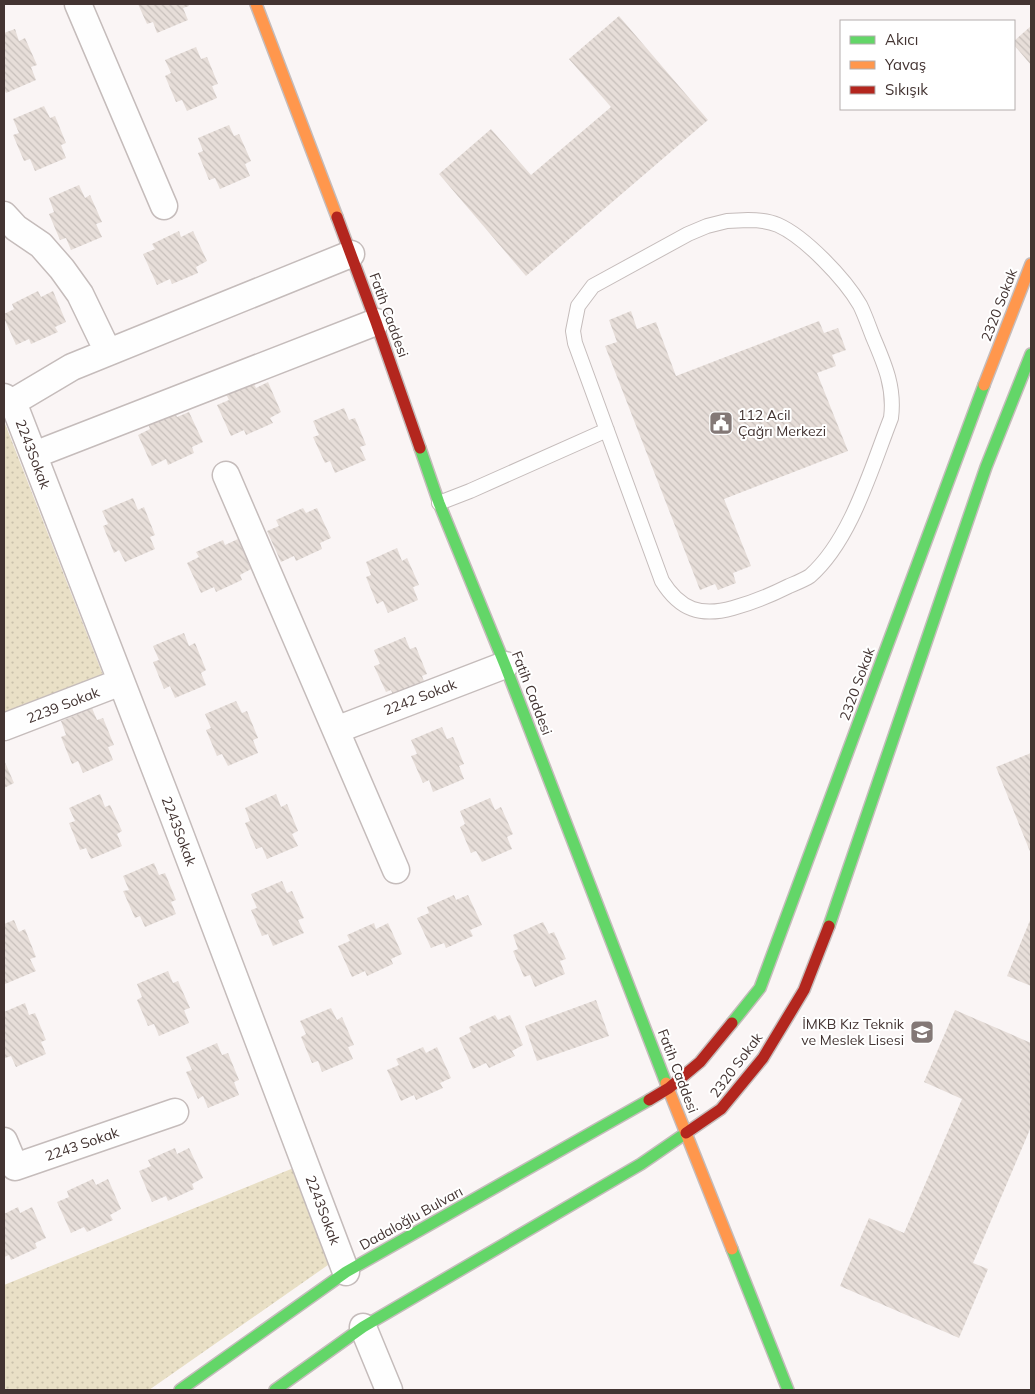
<svg xmlns="http://www.w3.org/2000/svg" width="1035" height="1394" font-family="Mulish,sans-serif">
<style>
.grass{fill:url(#grass-dots)}
.building{fill:url(#building-back-hatch)}
.lines{fill:none;stroke-linecap:round;stroke-linejoin:round}
.lane-casing{stroke:#c5bcbb;stroke-width:16}
.street-casing{stroke:#c5bcbb;stroke-width:29}
.fast-casing{stroke:#c5bcbb;stroke-width:14}
.slow-casing{stroke:#c5bcbb;stroke-width:14}
.jam-casing{stroke:#c5bcbb;stroke-width:14}
.lane{stroke:#fefefe;stroke-width:14}
.street{stroke:#fefefe;stroke-width:26}
.fast{stroke:#63d668;stroke-width:11}
.slow{stroke:#ff974d;stroke-width:11}
.jam{stroke:#b3261e;stroke-width:11}
.labels{text-anchor:middle;dominant-baseline:central;stroke-width:4;stroke-linejoin:round;paint-order:stroke}
.street-label{font-size:14px;fill:#433432;stroke:#fff}
.poi-label{font-size:14px;fill:#433432;stroke:#fff;text-anchor:start}
</style>
<defs>
<pattern id="grass-dots" width="8" height="8" patternUnits="userSpaceOnUse" patternTransform="scale(1.25)"><rect width="8" height="8" fill="#e9e0c6"/><path d="M2 2h.1M6 6h.1" fill="none" stroke="#c9c1ab" stroke-width="1.8" stroke-linecap="round"/></pattern>
<pattern id="building-back-hatch" width="6" height="6" patternUnits="userSpaceOnUse" patternTransform="scale(1.25)"><rect width="6" height="6" fill="#e7ded9"/><path d="M-1 5l2 2M0 0l6 6M5-1l2 2" fill="none" stroke="#c7bfbb"/></pattern>
</defs>
<rect width="100%" height="100%" fill="#faf5f5"/>
<path class="grass" d="M4,421L103,675L4,714Z
M301,1165L328,1265L149,1390H4V1285Z"/>
<path class="building" d="M138,4H188L189,6L183,8L188,20L157,33L153,22L147,24Z
M619,16L708,120L526,276L439,174L491,129L531,175L611,107L569,59Z
M1031,26V65L1014,45V41Z
M15,29L19,41L25,38L37,65L31,67L36,80L6,93L4,89V33Z
M196,47L201,59L207,57L218,84L212,86L217,98L187,111L182,100L176,102L165,76L171,73L165,60Z
M44,106L50,118L55,116L66,143L61,145L66,158L35,171L30,159L24,161L13,135L19,133L13,119Z
M229,125L234,136L239,134L251,161L245,164L250,176L220,189L215,178L209,180L198,153L203,151L198,138Z
M79,185L85,198L90,195L102,222L96,224L102,237L71,250L66,238L60,240L49,214L54,212L49,198Z
M179,231L181,237L193,231L207,261L196,267L198,273L172,284L170,279L157,285L143,254L155,249L152,244Z
M38,291L41,297L53,291L66,322L55,327L58,332L31,344L29,339L16,345L4,318V314L14,309L12,304Z
M631,311L637,329L656,322L676,376L819,321L824,333L838,328L846,350L832,355L836,366L817,373L848,451L724,499L751,566L733,573L736,583L718,590L715,584L700,590L605,346L617,342L609,320Z
M253,382L256,388L268,382L281,412L270,418L273,423L246,435L244,430L231,436L217,405L229,400L226,394Z
M344,408L349,420L355,418L366,445L360,447L366,460L335,473L330,461L325,463L313,437L319,435L313,421Z
M175,412L177,417L189,412L203,442L192,447L194,453L168,465L166,459L152,466L138,435L150,429L148,424Z
M133,498L138,510L144,507L155,535L150,537L155,549L125,562L119,550L114,553L103,526L108,524L102,511Z
M303,508L306,513L317,508L331,538L320,543L322,549L296,561L294,556L281,562L267,531L279,526L276,520Z
M238,539L251,569L240,575L242,580L216,592L214,587L201,593L187,563L199,557L196,552L223,540L225,545Z
M397,548L402,561L407,558L419,585L413,587L418,600L388,613L383,601L377,604L366,577L371,575L366,562Z
M184,633L189,646L195,643L206,670L201,673L206,685L175,698L170,686L164,689L153,662L159,660L153,646Z
M405,637L410,649L416,647L427,674L422,676L427,689L396,702L391,690L386,692L374,666L380,664L374,650Z
M236,701L242,713L247,711L258,738L253,740L258,753L228,766L222,754L217,756L206,730L211,728L205,714Z
M92,708L97,720L103,718L114,745L108,747L113,760L83,773L78,761L72,764L61,737L66,735L61,721Z
M442,727L447,739L453,737L464,764L459,766L464,779L433,792L429,780L423,783L411,756L417,754L411,740Z
M1031,753V854L996,767Z
M4,760L14,783L4,788Z
M100,794L105,807L110,805L122,831L117,834L122,846L91,859L86,848L80,850L69,823L75,821L69,808Z
M276,794L281,807L287,804L298,831L292,834L298,846L267,859L262,847L256,849L245,823L250,821L245,808Z
M490,798L495,810L501,807L513,834L507,837L512,849L482,862L476,851L471,853L460,827L465,824L460,811Z
M154,863L159,875L165,873L176,900L171,902L176,914L145,927L140,916L135,918L123,891L129,890L123,876Z
M282,881L287,893L292,891L304,918L298,920L304,933L273,946L268,934L262,936L251,910L257,908L251,894Z
M454,895L456,900L468,895L482,925L470,930L473,936L446,948L444,943L431,948L417,918L429,913L427,907Z
M1031,918V986L1007,976Z
M14,920L19,932L25,929L36,957L30,959L36,971L5,984L4,981V924Z
M543,922L549,934L554,932L566,959L560,961L565,974L535,987L530,975L524,977L513,951L518,949L513,935Z
M374,923L376,929L388,923L402,954L391,959L393,964L367,976L365,971L352,977L338,946L350,941L347,935Z
M168,971L173,983L178,981L190,1008L184,1010L189,1023L159,1036L154,1024L148,1026L137,1000L142,997L137,984Z
M596,1000L609,1036L537,1061L525,1026Z
M25,1003L29,1015L35,1013L46,1040L41,1042L46,1054L16,1067L11,1056L5,1058L4,1055V1012Z
M331,1008L337,1020L342,1017L354,1045L348,1047L353,1059L322,1072L318,1061L312,1063L301,1037L306,1034L300,1021Z
M955,1010L1031,1043V1127L973,1263L988,1269L959,1338L840,1286L869,1218L904,1233L962,1099L924,1082Z
M495,1015L498,1020L510,1015L523,1045L512,1051L515,1056L489,1068L486,1063L473,1069L459,1038L471,1032L469,1027Z
M217,1043L222,1055L228,1053L239,1080L234,1082L239,1095L208,1108L203,1096L198,1099L186,1072L192,1070L186,1057Z
M423,1047L426,1053L437,1047L451,1078L440,1083L443,1088L416,1100L414,1095L401,1101L387,1070L399,1065L396,1059Z
M175,1148L177,1154L189,1148L203,1178L192,1184L194,1189L168,1201L166,1196L152,1202L139,1171L151,1166L148,1160Z
M93,1179L96,1185L108,1179L121,1209L110,1215L113,1220L87,1232L84,1227L71,1233L57,1202L69,1197L67,1191Z
M18,1207L20,1213L32,1207L46,1238L35,1243L37,1248L11,1260L9,1255L4,1257V1214Z"/>
<g class="lines">
<g class="lane-casing">
<path id="lane" d="M748,220C757,220 769,221 778,225C805,237 845,279 860,305C865,315 869,327 873,337C885,365 895,388 891,418C871,469 851,540 810,576C804,580 796,583 789,586C769,596 755,602 733,608C701,617 680,610 662,581L575,343L573,331L578,306L593,286L688,234L707,226L727,221Z
M439,503L470,491L607,430"/>
</g>
<g class="street-casing">
<path id="street" d="M78,4L164,206
M4,215L16,228L41,245L62,269L80,294L108,352
M4,397L13,402L171,810L346,1272
M13,402L72,367L351,254
M34,455L376,322
M226,475L396,870
M4,727L121,682
M336,730L505,665
M4,1141L15,1167L175,1112
M363,1327L389,1390"/>
</g>
<g class="fast-casing">
<path id="fast" d="M420,448L439,503L505,665L666,1083
M829,926L986,467L1031,354
M732,1023L760,988L984,385
M732,1249L788,1390
M180,1390L346,1272L649,1100
M275,1390L363,1327L641,1164L686,1133"/>
</g>
<g class="slow-casing">
<path id="slow" d="M256,4L337,217
M984,385L1031,264
M666,1083L732,1249"/>
</g>
<g class="jam-casing">
<path id="jam" d="M337,217L376,322L420,448
M649,1100L669,1088L700,1062L732,1023
M686,1133L721,1109L763,1058L804,990L829,926"/>
</g>
<use href="#lane" class="lane"/>
<use href="#street" class="street"/>
<use href="#fast" class="fast"/>
<use href="#slow" class="slow"/>
<use href="#jam" class="jam"/>
</g>
<defs>
<g id="civic-square" transform="scale(1.25)"><rect x="-9" y="-9" width="18" height="18" rx="4" fill="#837876" stroke="#fff"/><path d="M-.6-6.5H3V-4.5H.6V-3L4-1V1h2V6H-6V1h2V-1L-.6-3ZM-1.2 2.5V6h2.4V2.5Z" fill="#fff"/></g>
<g id="school-square" transform="scale(1.25)"><rect x="-9" y="-9" width="18" height="18" rx="4" fill="#837876" stroke="#fff"/><path d="M0-5L7-2L0 1L-7-2ZM-4 1L0 2.5L4 1V4Q0 6-4 4Z" fill="#fff"/></g>
</defs>
<g fill-rule="evenodd">
<use href="#civic-square" x="721" y="423"/>
<use href="#school-square" x="922" y="1032"/>
</g>
<g class="labels">
<g class="street-label">
<text transform="translate(999 305) rotate(-69)">2320 Sokak</text>
<text transform="translate(389 315) rotate(70)">Fatih Caddesi</text>
<text transform="translate(33 454) rotate(69)">2243Sokak</text>
<text transform="translate(857 684) rotate(-70)">2320 Sokak</text>
<text transform="translate(532 693) rotate(69)">Fatih Caddesi</text>
<text transform="translate(420 697) rotate(-21)">2242 Sokak</text>
<text transform="translate(63 705) rotate(-21)">2239 Sokak</text>
<text transform="translate(179 831) rotate(69)">2243Sokak</text>
<text transform="translate(736 1065) rotate(-53)">2320 Sokak</text>
<text transform="translate(678 1071) rotate(69)">Fatih Caddesi</text>
<text transform="translate(82 1144) rotate(-19)">2243 Sokak</text>
<text transform="translate(323 1210) rotate(69)">2243Sokak</text>
<text transform="translate(411 1218) rotate(-29)">Dadaloğlu Bulvarı</text>
</g>
<g class="poi-label">
<text x="738" y="415">112 Acil<tspan x="738" dy="16">Çağrı Merkezi</tspan></text>
<text x="904" y="1024" text-anchor="end">İMKB Kız Teknik<tspan x="904" dy="16">ve Meslek Lisesi</tspan></text>
</g>
</g>
<rect width="1035" height="1394" fill="none" stroke="#433432" stroke-width="10"/>
<rect x="840" y="20" width="175" height="90" fill="#ffffff" stroke="#b4aead"/>
<rect x="850" y="36" width="25" height="8" fill="#63d668" stroke="#b4aead"/>
<text x="885" y="45" font-size="15" fill="#433432">Akıcı</text>
<rect x="850" y="61" width="25" height="8" fill="#ff974d" stroke="#b4aead"/>
<text x="885" y="70" font-size="15" fill="#433432">Yavaş</text>
<rect x="850" y="86" width="25" height="8" fill="#b3261e" stroke="#b4aead"/>
<text x="885" y="95" font-size="15" fill="#433432">Sıkışık</text>
</svg>
